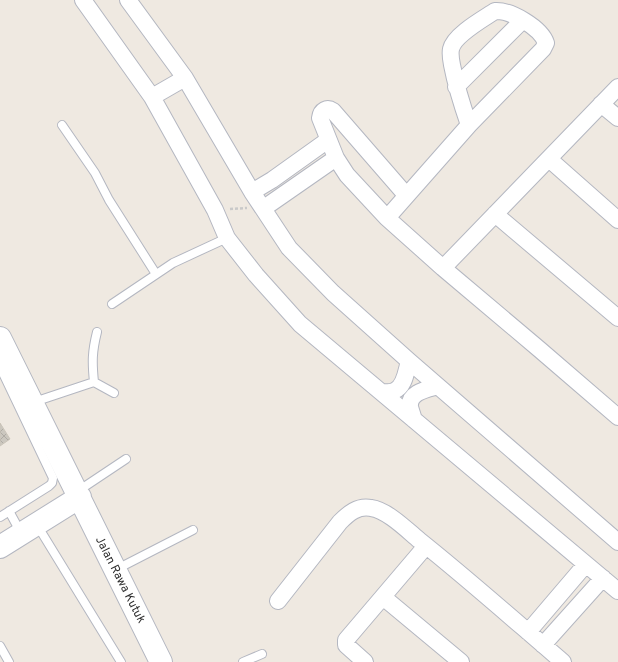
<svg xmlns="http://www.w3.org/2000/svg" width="618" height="662" font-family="Overpass,sans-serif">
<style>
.building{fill:url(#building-cross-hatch);stroke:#cbc5ba}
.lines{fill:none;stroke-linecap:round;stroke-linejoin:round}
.lane-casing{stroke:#b4b7c1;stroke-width:10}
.street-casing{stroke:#b4b7c1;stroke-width:18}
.secondary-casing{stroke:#b4b7c1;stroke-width:24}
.path{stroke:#c9c9c9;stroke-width:2.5;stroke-dasharray:3 2;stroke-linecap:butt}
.lane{stroke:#fff;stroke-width:8}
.street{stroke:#fff;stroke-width:16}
.secondary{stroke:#fff;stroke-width:22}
.labels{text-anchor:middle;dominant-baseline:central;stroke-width:3;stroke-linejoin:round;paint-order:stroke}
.street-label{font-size:12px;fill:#2e2e2e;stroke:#fff}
</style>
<defs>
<pattern id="building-cross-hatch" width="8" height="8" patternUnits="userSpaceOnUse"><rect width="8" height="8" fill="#cbc7bf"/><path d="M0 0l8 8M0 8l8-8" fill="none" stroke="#afaba4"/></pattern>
</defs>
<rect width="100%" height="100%" fill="#efe9e1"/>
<path class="building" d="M0,423L10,439L0,446Z"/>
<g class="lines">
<g class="lane-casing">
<path id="lane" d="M62,125L95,173L109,200L156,274
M112,304L173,263L227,238
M0,367L53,478L52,483L49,486L0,517
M94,382C92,362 92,352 97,332
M34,402L94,382L114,393
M78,491L126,459
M9,511L21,533
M37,525L121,662
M117,569L193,530
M0,646L9,662
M243,662L262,654"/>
</g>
<g class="street-casing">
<path id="street" d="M83,0L152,97L215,210L227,238L256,275L300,324L618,591
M128,0L185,78L252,192L289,248L333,293L409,361L618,542
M456,87L523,20
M152,97L185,78
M601,104L618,118
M549,159L618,220
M252,192L272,180L328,140
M406,195L333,111C327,107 321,110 320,118L336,158L347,175L387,218L443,268L539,349L618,417
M264,208L336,158
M495,214L618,318
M387,218L469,125L543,49L546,43C541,28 511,10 495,11C483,19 454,35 451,49C450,54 451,60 452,65C456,86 462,105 469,125
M443,268L618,87
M381,392C385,392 390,393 394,391C405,387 406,371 409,361
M414,420C413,416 411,411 410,407C408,392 428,389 438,386
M383,597L461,662
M278,601L340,522C348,514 358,505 371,508C387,510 407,530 419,540C468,579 515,621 563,662
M528,632L586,564
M543,645L603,578
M365,662L346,645V640L426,546"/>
</g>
<g class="secondary-casing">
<path id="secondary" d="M0,338L161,662
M0,547L80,497"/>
</g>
<path class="path" d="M230,209L247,208"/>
<use href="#lane" class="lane"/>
<use href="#street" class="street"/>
<use href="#secondary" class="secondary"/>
</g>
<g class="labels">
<g class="street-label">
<text transform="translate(120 580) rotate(63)">Jalan Rawa Kutuk</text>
</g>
</g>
</svg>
